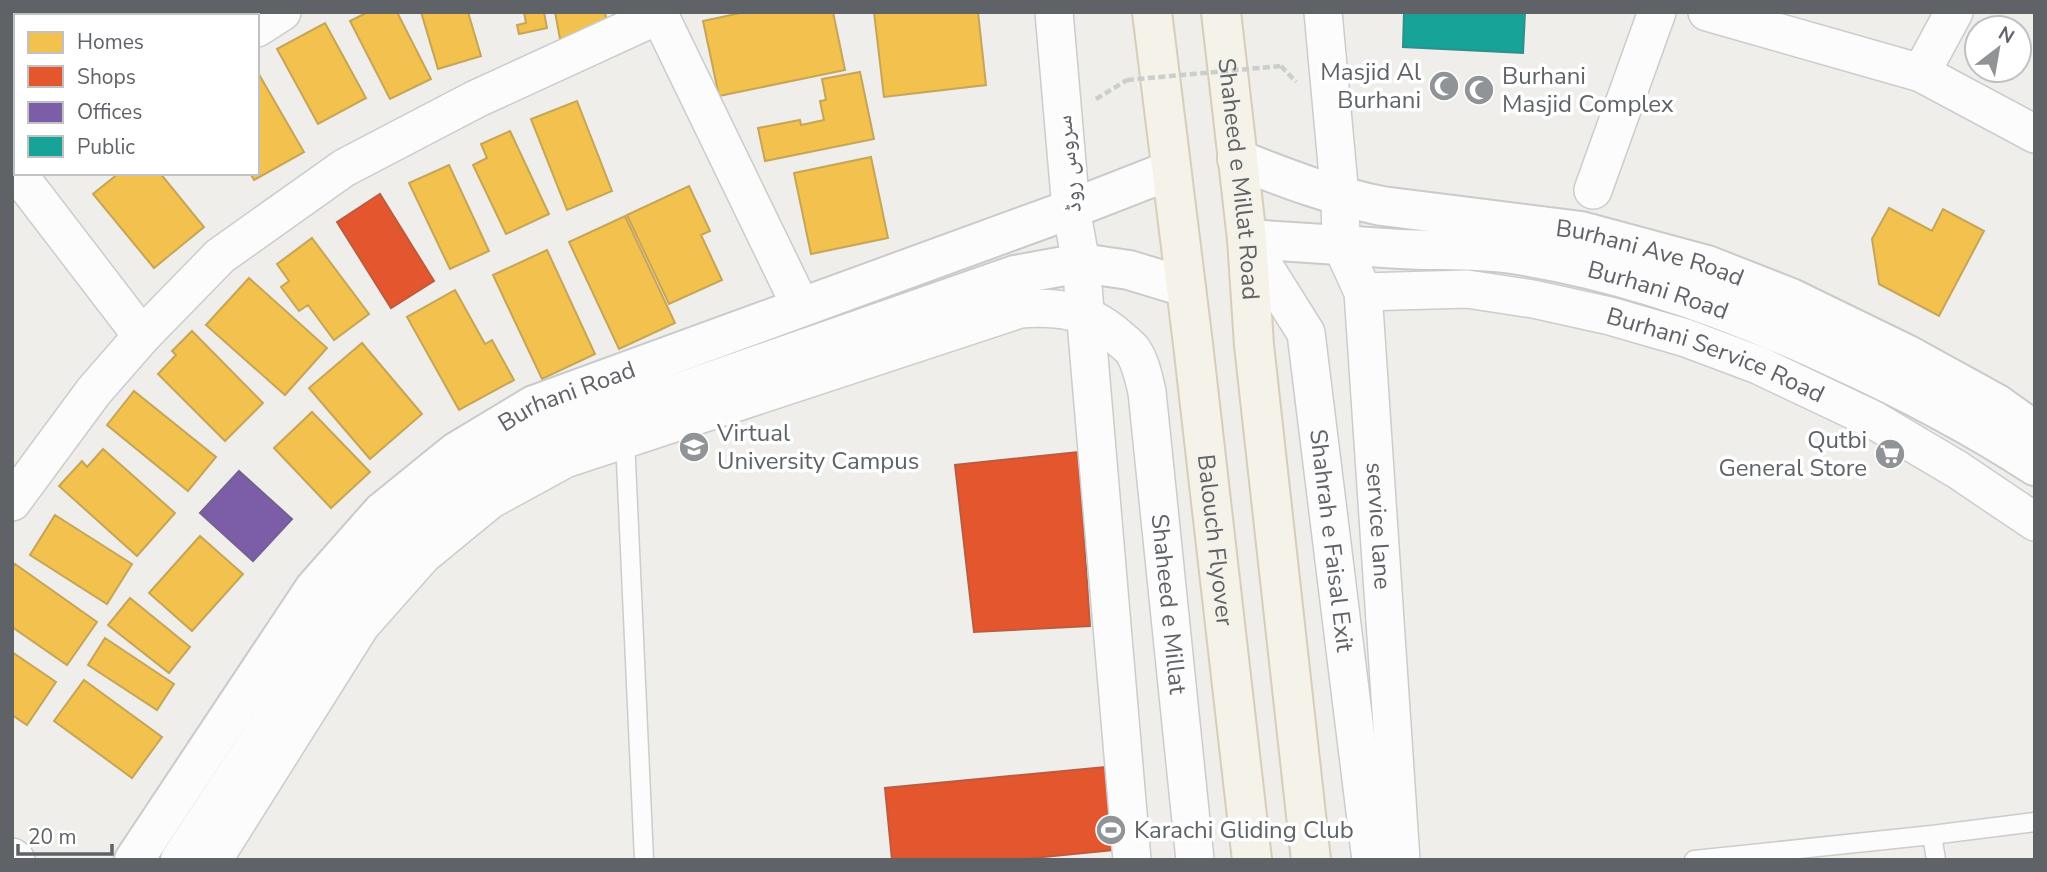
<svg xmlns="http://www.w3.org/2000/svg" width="2047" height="872" font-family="'Nunito Sans','Noto Naskh Arabic',sans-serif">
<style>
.homes{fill:#f2c14e;stroke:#c6a556;stroke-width:2}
.shops{fill:#e4572e;stroke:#bc5b3f;stroke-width:2}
.offices{fill:#7b5ea7;stroke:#736094;stroke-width:2}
.public{fill:#17a398;stroke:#2d908a;stroke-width:2}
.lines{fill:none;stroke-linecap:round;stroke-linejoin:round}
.lane-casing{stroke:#cbcccc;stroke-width:21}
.street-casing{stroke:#cbcccc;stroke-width:40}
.secondary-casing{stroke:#cacacb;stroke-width:42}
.primary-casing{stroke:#d7ceb8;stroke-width:42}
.path{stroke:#cacfcc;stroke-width:4.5;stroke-dasharray:7 3.5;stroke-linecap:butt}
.lane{stroke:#fdfcfc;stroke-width:18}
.street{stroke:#fdfcfc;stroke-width:37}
.secondary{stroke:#fdfcfc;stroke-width:38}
.primary{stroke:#f4f2e9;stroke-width:38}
.path-bridge{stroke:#cacfcc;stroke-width:4.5;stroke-dasharray:7 3.5;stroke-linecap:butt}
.labels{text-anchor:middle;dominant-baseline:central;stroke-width:7;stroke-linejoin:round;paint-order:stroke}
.poi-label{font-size:24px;fill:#5f6368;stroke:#fff;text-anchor:start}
.street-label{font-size:24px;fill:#5f6368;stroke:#fff}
</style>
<rect width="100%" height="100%" fill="#efeeea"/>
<path class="homes" d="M368,12H397L431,79L390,99L350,21Z
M421,12H468L481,56L438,69Z
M524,12H544L547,28L519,34L517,25L526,23Z
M555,12H605L608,29L560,39Z
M745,12H833L845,70L719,96L703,21Z
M874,12H978L986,85L884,97Z
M325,23L366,98L318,124L277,49Z
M257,71L304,152L254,180L250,173H257Z
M860,72L874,139L765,161L758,128L800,120L801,125L824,120L820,101L826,100L822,79Z
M577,101L612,191L567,210L531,119Z
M510,131L549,214L506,234L473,165L487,158L481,144Z
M871,157L888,238L811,254L794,173Z
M449,165L489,251L450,269L409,183Z
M119,173H160L204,227L154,268L93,194Z
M689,186L710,231L701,235L722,280L669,304L627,215Z
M1889,208L1932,231L1943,209L1984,231L1939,316L1879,284L1872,239Z
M625,216L675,323L619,349L569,242Z
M312,238L369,314L334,340L308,305L299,311L281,287L289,281L277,264Z
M547,250L595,354L542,379L493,275Z
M249,278L327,348L285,395L206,325Z
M455,290L485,344L492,340L514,380L459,410L407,317Z
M192,331L263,403L225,441L158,374L176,355L172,351Z
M362,343L422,414L370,459L309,388Z
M134,391L216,457L188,491L107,425Z
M312,412L370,472L331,508L274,448Z
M103,449L175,513L137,556L59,486L82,461L87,467Z
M55,515L132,564L107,604L30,555Z
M200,536L243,574L192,631L149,593Z
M15,564L97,622L67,665L12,627V569Z
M130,598L190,647L169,673L108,625Z
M105,638L174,684L157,710L88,665Z
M12,652L56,682L27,725L12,715Z
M84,680L162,737L132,778L54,721Z"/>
<path class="shops" d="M380,194L434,281L391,308L337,222Z
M1078,452L1090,626L974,632L955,465Z
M1105,767L1113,850L1013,860H892L885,788Z"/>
<path class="offices" d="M239,471L292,519L253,561L200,513Z"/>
<path class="public" d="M12,12H172L167,16H16V102L12,100Z
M1404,12H1525L1523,53L1403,47Z"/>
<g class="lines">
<g class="lane-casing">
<path id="lane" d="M625,439L644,860
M1932,835L1936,860
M1694,860L1932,835L2035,822"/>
</g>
<g class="street-casing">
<g id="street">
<path d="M658,12L801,307"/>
<path d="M1054,12L1071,209L1081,263L1132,860"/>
<path id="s1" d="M1323,12L1340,197L1341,244L1363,292L1401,860"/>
<path d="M1707,12L1921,73L2035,134"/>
<path d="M257,28L282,12"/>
<path d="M1921,73L1954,12"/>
<path d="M17,173L142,336"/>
<path d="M1593,190L1657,12"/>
<path id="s2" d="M1247,239L1306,333L1371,860"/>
<path id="s3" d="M1363,292L1467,289L1533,299L1610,316L1686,338L1758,365L1872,419L1958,470L2035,522"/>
<path d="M12,502L94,391L142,336L220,256L344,168L476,99L659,15"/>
<path d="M12,857L16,860"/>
<path id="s4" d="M213,860L361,625L423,555L490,500L565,459L1020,309C1058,306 1087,310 1117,336C1122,341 1129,345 1133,351C1141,363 1144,379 1147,392L1195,860"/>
</g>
</g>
<g class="secondary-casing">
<g id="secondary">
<path id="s5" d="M1237,159C1285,178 1332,196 1382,206L1581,231L1707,265L1791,298L1906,354L1997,404L2035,431"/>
<path id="s6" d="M1247,239C1298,242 1349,246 1400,249C1437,251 1475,249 1512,254C1625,271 1735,311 1839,360C1907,391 1972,425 2035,466"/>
<path id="s7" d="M134,860L314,589L382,512L456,452L534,405L1071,209L1171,170"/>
<path d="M180,860L343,613L405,541L476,483L551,437L1015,275L1081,263L1129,270L1185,287"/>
</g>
</g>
<g class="primary-casing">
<g id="primary">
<path id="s8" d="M1152,12L1193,344L1252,860"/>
<path id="s9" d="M1221,12L1247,239L1254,345L1311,860"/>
</g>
</g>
<path class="path" d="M1281,66L1296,82
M1096,99L1127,80"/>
<use href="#lane" class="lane"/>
<use href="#street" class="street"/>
<use href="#secondary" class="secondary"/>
<use href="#primary" class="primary"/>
<path class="path-bridge" d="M1127,80L1281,66"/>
</g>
<defs>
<g id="mosque-disc" transform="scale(1.575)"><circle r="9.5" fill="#919496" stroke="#fff"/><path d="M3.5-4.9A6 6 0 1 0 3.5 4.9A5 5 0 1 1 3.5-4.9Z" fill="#fff"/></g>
<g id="university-disc" transform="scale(1.575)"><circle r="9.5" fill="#919496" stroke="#fff"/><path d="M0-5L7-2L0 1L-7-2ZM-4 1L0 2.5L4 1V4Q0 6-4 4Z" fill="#fff"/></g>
<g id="supermarket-disc" transform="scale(1.575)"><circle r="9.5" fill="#919496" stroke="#fff"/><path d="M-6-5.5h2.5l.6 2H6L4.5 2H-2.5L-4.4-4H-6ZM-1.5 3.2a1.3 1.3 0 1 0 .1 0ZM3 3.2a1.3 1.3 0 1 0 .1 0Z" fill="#fff"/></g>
<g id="stadium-disc" transform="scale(1.575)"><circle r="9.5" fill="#919496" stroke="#fff"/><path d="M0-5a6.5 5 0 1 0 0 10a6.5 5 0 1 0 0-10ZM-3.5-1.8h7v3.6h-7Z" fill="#fff"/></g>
</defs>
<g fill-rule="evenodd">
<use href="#mosque-disc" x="1444" y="86"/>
<use href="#mosque-disc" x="1479" y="90"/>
<use href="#university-disc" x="694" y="447"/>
<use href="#supermarket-disc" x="1890" y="454"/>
<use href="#stadium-disc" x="1111" y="830"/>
</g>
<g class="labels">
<g class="poi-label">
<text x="1421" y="72" text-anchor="end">Masjid Al<tspan x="1421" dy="28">Burhani</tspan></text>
<text x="1502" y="76">Burhani<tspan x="1502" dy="28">Masjid Complex</tspan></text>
<text x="717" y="433">Virtual<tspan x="717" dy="28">University Campus</tspan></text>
<text x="1867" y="440" text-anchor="end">Qutbi<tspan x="1867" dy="28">General Store</tspan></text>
<text x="1134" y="830">Karachi Gliding Club</text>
</g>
<g class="street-label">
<text transform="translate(1068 164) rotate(-96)">سروس روڈ</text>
<text stroke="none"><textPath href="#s9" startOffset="168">Shaheed e Millat Road</textPath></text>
<text stroke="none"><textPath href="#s5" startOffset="425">Burhani Ave Road</textPath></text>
<text stroke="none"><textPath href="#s6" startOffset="416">Burhani Road</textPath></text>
<text stroke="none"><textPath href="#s3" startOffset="362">Burhani Service Road</textPath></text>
<text stroke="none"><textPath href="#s7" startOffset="648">Burhani Road</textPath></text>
<text stroke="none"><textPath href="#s1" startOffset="520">service lane</textPath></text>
<text stroke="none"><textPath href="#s8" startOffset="532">Balouch Flyover</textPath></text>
<text stroke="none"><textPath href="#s2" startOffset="320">Shahrah e Faisal Exit</textPath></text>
<text stroke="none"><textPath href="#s4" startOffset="1405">Shaheed e Millat</textPath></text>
</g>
</g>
<rect width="2047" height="872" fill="none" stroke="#5f6368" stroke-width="28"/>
<rect x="14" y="14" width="245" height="161" fill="#ffffff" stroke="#bfc1c3" stroke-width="2"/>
<rect x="28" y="32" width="35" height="21" fill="#f2c14e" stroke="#bfc1c3" stroke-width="2"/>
<text x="77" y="49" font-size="21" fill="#5f6368">Homes</text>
<rect x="28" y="66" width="35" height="21" fill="#e4572e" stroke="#bfc1c3" stroke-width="2"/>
<text x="77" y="84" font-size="21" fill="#5f6368">Shops</text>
<rect x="28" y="102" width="35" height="21" fill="#7b5ea7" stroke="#bfc1c3" stroke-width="2"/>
<text x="77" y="119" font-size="21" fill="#5f6368">Offices</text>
<rect x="28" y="136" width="35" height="21" fill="#17a398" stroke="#bfc1c3" stroke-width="2"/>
<text x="77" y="154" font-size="21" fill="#5f6368">Public</text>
<g transform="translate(1998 49) rotate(31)"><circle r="33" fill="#ffffff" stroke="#bfc1c3" stroke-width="2"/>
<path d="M0-5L12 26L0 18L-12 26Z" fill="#919496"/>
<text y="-10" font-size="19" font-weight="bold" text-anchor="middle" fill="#5f6368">N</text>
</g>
<path d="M18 844v10h94v-10" fill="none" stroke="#5f6368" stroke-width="3.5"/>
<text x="28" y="844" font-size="21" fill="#5f6368" stroke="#ffffff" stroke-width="5" paint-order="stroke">20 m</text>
</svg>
